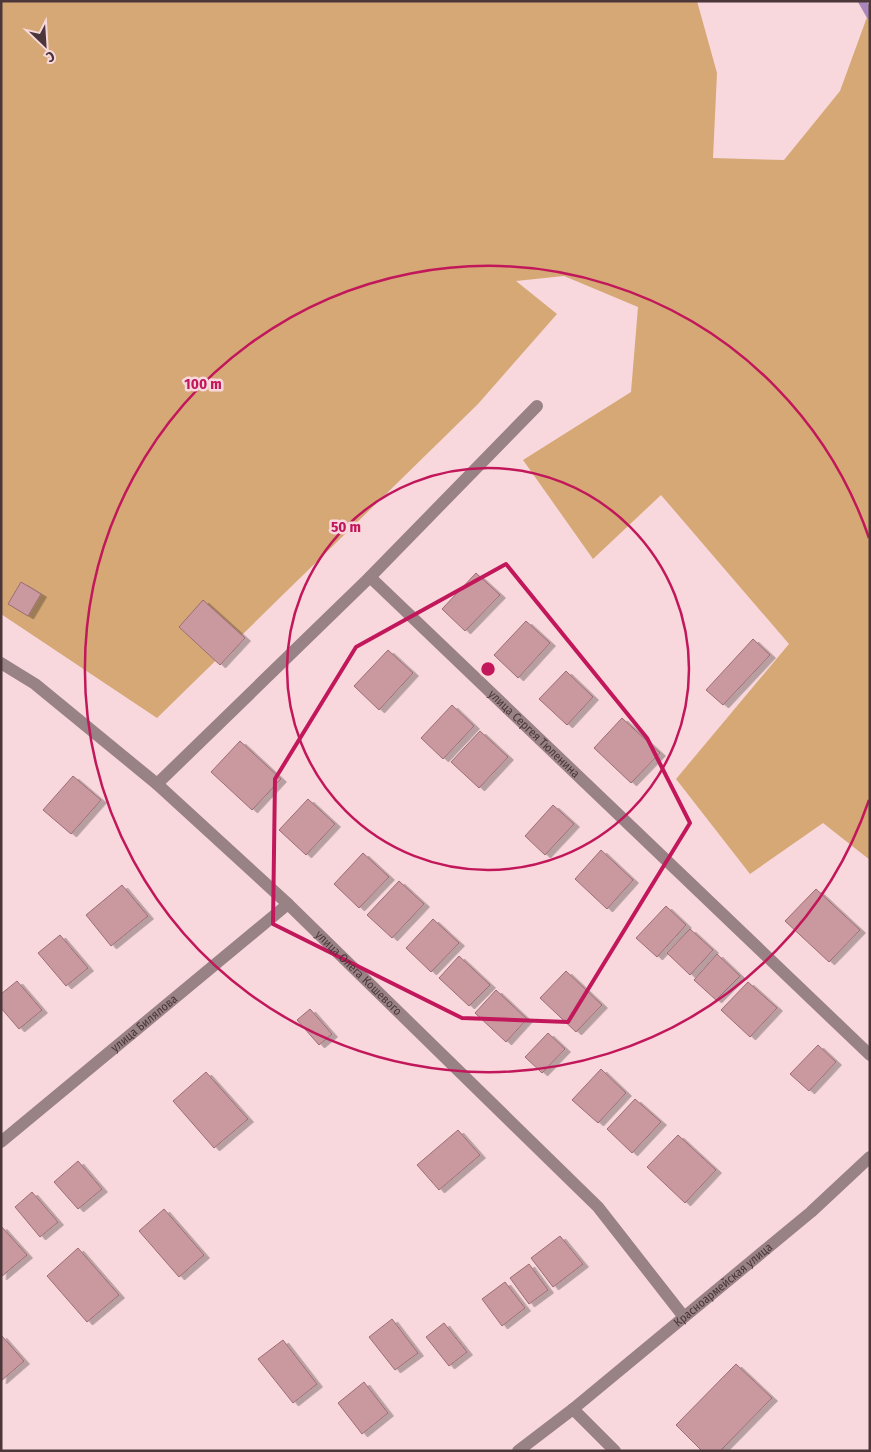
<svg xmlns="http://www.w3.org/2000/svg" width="871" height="1452" font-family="'Fira Sans Condensed',sans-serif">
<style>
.green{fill:#d5a876}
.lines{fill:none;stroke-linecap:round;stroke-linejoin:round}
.stream{stroke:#aa87bb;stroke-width:8}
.building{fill:#ca999f;stroke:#9c6d74;filter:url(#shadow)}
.minor{stroke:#988285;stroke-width:12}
.marked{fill:none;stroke:#c2185b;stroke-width:4;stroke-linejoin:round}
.ring{fill:none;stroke:#c2185b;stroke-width:2.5}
.labels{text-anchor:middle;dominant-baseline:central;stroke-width:5;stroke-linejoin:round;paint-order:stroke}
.street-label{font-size:12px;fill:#4b3639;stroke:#f8d8dc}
.centre{fill:#c2185b;stroke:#f8d8dc;stroke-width:2.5}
.ring-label{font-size:15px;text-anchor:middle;font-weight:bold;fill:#c2185b;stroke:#f8d8dc;stroke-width:5;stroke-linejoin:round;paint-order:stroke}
</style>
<defs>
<filter id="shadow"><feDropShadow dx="5.5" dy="3" stdDeviation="0" flood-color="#0004"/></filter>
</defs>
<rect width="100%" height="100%" fill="#f8d8dc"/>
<path class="green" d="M1,1H697L717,73L713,158L784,160L840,91L870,9V860L823,823L750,874L676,779L789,644L661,495L593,559L523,460L631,392L638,307L564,276L516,281L557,314L478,404L157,718L1,614Z"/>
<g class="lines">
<path class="stream" d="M862,1L870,15"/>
</g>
<path class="building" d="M476,573L500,595L465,631L442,609Z
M21,582L41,594L28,616L8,604Z
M203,600L245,638L220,665L179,627Z
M526,621L550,643L518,678L494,655Z
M753,639L770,655L723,705L706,690Z
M388,650L413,673L379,710L354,686Z
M566,671L593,697L567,725L539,699Z
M452,705L474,726L443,759L421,738Z
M622,718L660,753L631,783L594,748Z
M480,731L508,757L479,788L451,762Z
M240,741L281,779L252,810L211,772Z
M73,776L101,800L71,834L43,810Z
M308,799L335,824L306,855L279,830Z
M553,805L574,824L545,855L525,836Z
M601,850L633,880L607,909L575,879Z
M363,853L389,877L359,908L334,884Z
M399,881L424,904L392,938L367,915Z
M122,885L148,916L111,946L86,915Z
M816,889L860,930L829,962L785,921Z
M666,906L686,925L657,957L636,938Z
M433,919L459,943L431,972L406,948Z
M690,929L713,950L690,975L667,953Z
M60,935L88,968L66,986L38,953Z
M717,954L740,976L716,1000L694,980Z
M459,956L490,985L469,1006L439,978Z
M566,971L602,1005L576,1032L540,998Z
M17,981L42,1010L19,1029L1,1008V994Z
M748,982L777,1008L750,1037L721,1010Z
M496,990L527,1019L506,1042L475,1013Z
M310,1009L332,1034L319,1045L297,1020Z
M548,1033L565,1049L542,1073L525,1057Z
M818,1045L836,1062L809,1091L790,1074Z
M601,1069L626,1093L598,1123L572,1100Z
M206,1072L248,1119L214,1148L173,1101Z
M635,1099L661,1122L632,1153L607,1129Z
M458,1130L480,1155L439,1190L417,1165Z
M678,1135L716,1170L685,1203L647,1167Z
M78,1161L102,1189L78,1209L54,1182Z
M32,1192L58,1222L40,1237L15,1207Z
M164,1209L204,1255L179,1277L139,1231Z
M1,1226L27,1255L1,1277Z
M560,1236L583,1264L553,1287L531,1258Z
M78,1248L119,1295L87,1322L47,1276Z
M529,1264L548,1290L529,1304L510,1278Z
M505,1282L525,1308L502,1326L482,1299Z
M392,1319L418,1353L395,1370L369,1337Z
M444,1323L467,1352L449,1366L426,1337Z
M1,1335L24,1361L1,1381Z
M283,1340L317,1384L293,1403L258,1359Z
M736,1364L772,1398L720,1451H702L676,1425Z
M364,1382L388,1413L362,1434L338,1403Z"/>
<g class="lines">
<g class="minor">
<path d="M370,577L537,406"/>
<path id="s1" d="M1,663L35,684L157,784L288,904L598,1207L684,1317"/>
<path id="s2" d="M157,784L370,577L870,1055"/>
<path id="s3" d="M1,1142L288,904"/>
<path d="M573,1409L615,1451"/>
<path id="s4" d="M518,1451L573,1409L811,1212L870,1157"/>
</g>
</g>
<path class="marked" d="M506,564L647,738L690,823L568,1022L462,1018L273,924L275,779L356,647Z"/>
<g class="ring">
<circle cx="488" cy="669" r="201"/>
<path d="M869 800A403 403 0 1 1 869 538"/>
</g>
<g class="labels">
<g class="street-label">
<text stroke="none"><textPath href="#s2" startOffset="524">улица Сергея Тюленина</textPath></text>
<text stroke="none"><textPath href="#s1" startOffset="474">улица Олега Кошевого</textPath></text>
<text stroke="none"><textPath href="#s3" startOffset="186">улица Билялова</textPath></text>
<text stroke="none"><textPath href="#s4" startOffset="264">Красноармейская улица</textPath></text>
</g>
</g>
<circle cx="488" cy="669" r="8" class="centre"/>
<g class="ring-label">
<text x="203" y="389">100 m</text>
<text x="346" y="532">50 m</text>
</g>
<rect width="871" height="1452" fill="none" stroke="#4b3639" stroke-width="5"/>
<g transform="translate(45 45) rotate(155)" stroke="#f8d8dc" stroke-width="4" paint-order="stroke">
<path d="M0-4L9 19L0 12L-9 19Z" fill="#4b3639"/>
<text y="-8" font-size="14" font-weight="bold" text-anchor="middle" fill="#4b3639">С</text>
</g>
</svg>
